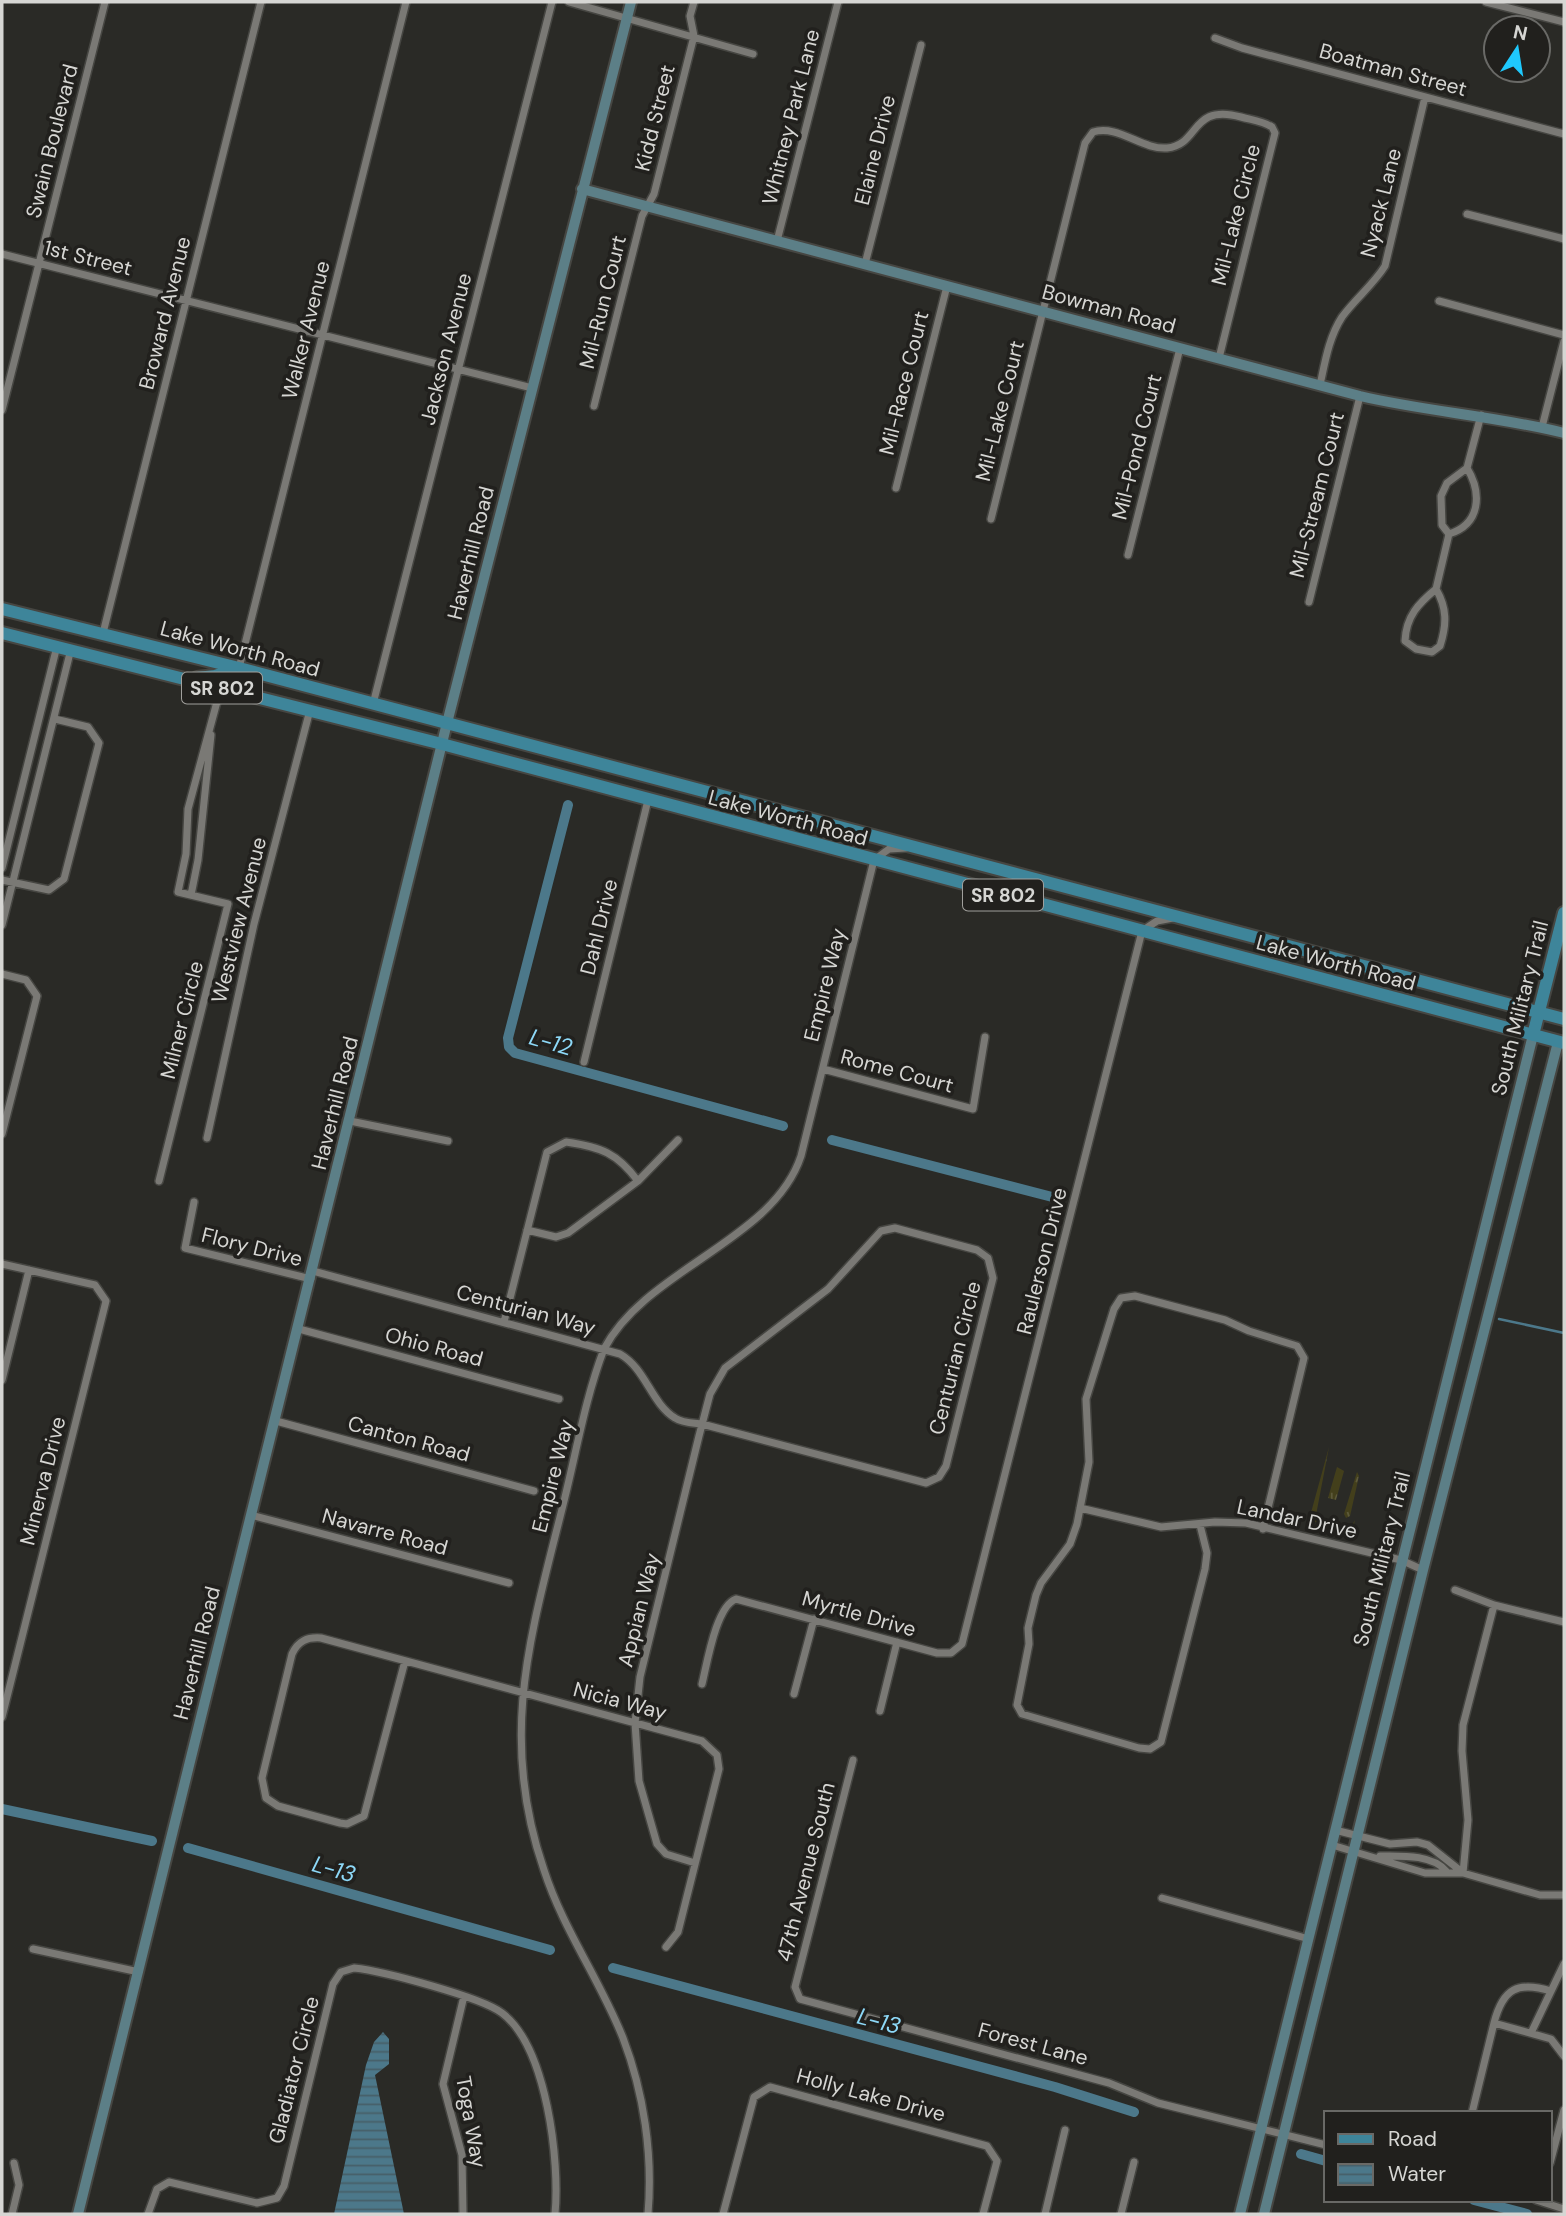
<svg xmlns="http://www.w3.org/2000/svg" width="1566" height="2216" font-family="'DM Sans',sans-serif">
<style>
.grass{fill:url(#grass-tufts)}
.water{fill:url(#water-rules)}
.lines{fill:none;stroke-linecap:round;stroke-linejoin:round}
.stream{stroke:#4c788a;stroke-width:2.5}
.canal{stroke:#4c788a;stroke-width:10}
.street-casing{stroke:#464642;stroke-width:10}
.secondary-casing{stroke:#464642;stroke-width:14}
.primary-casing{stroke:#464642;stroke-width:16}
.street{stroke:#7a7975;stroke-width:7}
.secondary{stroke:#5c7f87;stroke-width:10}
.primary{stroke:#3e859a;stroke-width:12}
.labels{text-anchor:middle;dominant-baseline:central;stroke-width:7;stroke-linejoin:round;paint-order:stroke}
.shield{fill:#21201d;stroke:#a09f9c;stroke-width:2}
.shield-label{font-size:19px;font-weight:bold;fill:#d6d6d3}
.street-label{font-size:21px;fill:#d6d6d3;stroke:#21201d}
.water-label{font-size:23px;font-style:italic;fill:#8dd8f7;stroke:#21201d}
</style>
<defs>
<pattern id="grass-tufts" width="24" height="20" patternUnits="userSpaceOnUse" patternTransform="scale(1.75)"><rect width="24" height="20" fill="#433f1b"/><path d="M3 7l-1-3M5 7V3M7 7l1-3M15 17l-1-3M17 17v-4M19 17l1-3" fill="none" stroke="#5d5a3b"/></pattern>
<pattern id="water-rules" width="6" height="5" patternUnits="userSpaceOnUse" patternTransform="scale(1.75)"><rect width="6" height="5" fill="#4c788a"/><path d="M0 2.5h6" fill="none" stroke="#475f68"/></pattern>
</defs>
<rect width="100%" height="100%" fill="#2a2a26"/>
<path class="grass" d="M1329,1447L1316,1515C1322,1525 1340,1529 1351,1527L1355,1520L1352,1533L1309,1520Z
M1337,1467L1344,1471L1336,1500L1328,1498Z
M1357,1472L1359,1476L1350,1516L1346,1518L1344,1514Z"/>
<path class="water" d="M383,2032L389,2039V2064L375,2075L404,2214H334L366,2065L374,2042Z"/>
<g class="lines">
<path class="stream" d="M1499,1319L1564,1333"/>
<path class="canal" d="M568,805L508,1038L509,1047L515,1053L783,1126
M832,1140L1060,1199
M2,1809L152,1841
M188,1848L550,1950
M613,1968L1055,2087L1134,2112
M1301,2154L1326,2161
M1474,2200L1527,2214"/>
<g class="street-casing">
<path id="street" d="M569,2L753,54
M1486,2L1564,22
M1215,38L1242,48L1564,134
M1467,214L1564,239
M777,241L838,2
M2,254L532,388
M865,264L921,45
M1439,301L1564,335
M1320,385C1325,362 1329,337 1342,317C1355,299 1373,285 1385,266L1425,97
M594,406L642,216L654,194L694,36L690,16L694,2
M2,410L105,2
M1542,427L1564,341
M896,488L947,286
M991,519L1085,143L1093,132C1118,124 1142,150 1167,148C1200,145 1190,103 1241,117C1252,120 1263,121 1272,127L1275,133L1219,358
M1449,534L1442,525L1441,496L1447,483L1467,468L1481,415
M1449,534C1481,524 1482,493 1467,468
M1128,555L1180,348
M1436,589C1447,608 1447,624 1440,646L1432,652L1416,649L1405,641C1406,616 1419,603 1436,589L1449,534
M1309,602L1360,396
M103,633L261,2
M239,668L406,2
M373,704L552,2
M2,868L57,646
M2,880L49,890L64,879L99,743L88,727L55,719
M191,895L198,860L211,735
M2,925L71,649
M2,974L26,980L37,996L2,1134
M584,1062L648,800
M823,1069L973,1109L985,1037
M350,1121L448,1141
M207,1138L254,924L310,710
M159,1181L228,904L178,892L186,854L188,809L221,687
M194,1202L185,1248L311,1279
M527,1230L556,1237L568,1233L638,1181L678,1140
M2,1264L95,1285L106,1301L2,1717
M313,1271L620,1354C646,1369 651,1403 675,1418C682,1423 694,1423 702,1424L926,1483L939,1477L946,1466L993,1278L988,1258L977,1250L895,1228L881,1231L828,1289L725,1368L710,1394L699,1436L640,1677L635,1723L639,1781L657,1844L666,1854L695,1863
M504,1322L547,1152L566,1142C601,1147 617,1153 638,1181
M299,1329L559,1399
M2,1380L29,1270
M276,1421L534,1491
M1080,1508L1161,1527L1215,1522L1246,1523L1401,1560L1423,1570
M251,1515L509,1583
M1200,1525L1207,1553L1205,1569L1161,1742L1150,1749L1139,1748L1022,1714L1017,1705L1029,1644L1028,1628L1036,1595L1041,1583L1070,1544L1077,1524L1089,1462L1086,1399L1114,1309L1121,1298L1135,1296L1225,1320L1249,1331L1297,1346L1304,1358L1263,1529
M1455,1590L1494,1605L1564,1622
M405,1661L364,1816L347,1824L340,1823L278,1806L266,1798L262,1778L292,1654C298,1641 307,1637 321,1638L702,1741L717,1755L719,1769L678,1932L666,1947
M702,1684C707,1664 716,1606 736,1599L937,1653H951L962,1644L1142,931L1157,921L1173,918
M794,1694L814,1619
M880,1711L897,1642
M853,1760L795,1987L800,1999L1109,2083L1158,2103L1326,2145
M1335,1830L1390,1844L1417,1842L1428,1845L1462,1872
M1332,1845L1425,1873H1463L1540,1895H1564
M1380,1856C1400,1856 1432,1854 1446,1871
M1463,1873L1468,1820L1462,1751L1463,1725L1494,1605
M1162,1898L1309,1939
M33,1949L139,1972
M1494,2023C1503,1988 1518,1981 1551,1991
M1531,2033L1564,1964
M1472,2113L1494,2023L1551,2039L1564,2056
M1550,2163L1564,2110
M1536,2200L1564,2209
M12,2214L19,2185L14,2163
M148,2214L157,2189L169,2182L257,2203L277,2198L284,2186L333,1984L341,1972L354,1968C383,1971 481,1997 502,2013C547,2047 560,2162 555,2214
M463,2214L462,2155L443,2084L464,1996
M648,2214C653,2155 644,2093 623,2038C600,1980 563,1929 544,1870C497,1734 532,1631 565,1497C577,1448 586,1396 604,1349C646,1269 773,1241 801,1156L874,860L889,849L906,848
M723,2214L754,2097L770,2087L987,2146L997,2161L983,2214
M1045,2214L1065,2130
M1121,2214L1134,2162"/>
</g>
<g class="secondary-casing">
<path id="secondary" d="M582,189L1360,396C1428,412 1497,416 1564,433
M78,2214L447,723L631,2
M1240,2214L1533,1035
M1264,2214L1423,1570L1558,1042"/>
</g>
<g class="primary-casing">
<path id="primary" d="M2,609L239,668L1564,1019
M2,633L442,744L1564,1043
M197,678L215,676L239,668
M1533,1035L1564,913"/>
</g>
<use href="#street" class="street"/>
<use href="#secondary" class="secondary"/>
<use href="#primary" class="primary"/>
</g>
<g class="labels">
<g class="shield">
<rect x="182" y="672.5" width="80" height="31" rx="5"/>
<rect x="963" y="879.5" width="80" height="31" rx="5"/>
</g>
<g class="shield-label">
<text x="222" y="688">SR 802</text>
<text x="1003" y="895">SR 802</text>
</g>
<g class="street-label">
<text transform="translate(1393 70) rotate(15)">Boatman Street</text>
<text transform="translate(791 117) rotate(-76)">Whitney Park Lane</text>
<text transform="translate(655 118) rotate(-76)">Kidd Street</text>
<text transform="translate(52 141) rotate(-76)">Swain Boulevard</text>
<text transform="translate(875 150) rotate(-76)">Elaine Drive</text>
<text transform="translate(1381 203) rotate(-76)">Nyack Lane</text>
<text transform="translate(1236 215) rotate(-76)">Mil-Lake Circle</text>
<text transform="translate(88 258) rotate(14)">1st Street</text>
<text transform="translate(603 302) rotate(-76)">Mil-Run Court</text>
<text transform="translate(1109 309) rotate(15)">Bowman Road</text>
<text transform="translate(165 313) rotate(-76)">Broward Avenue</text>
<text transform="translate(306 330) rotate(-76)">Walker Avenue</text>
<text transform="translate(446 349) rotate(-76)">Jackson Avenue</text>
<text transform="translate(904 383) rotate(-76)">Mil-Race Court</text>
<text transform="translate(1000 411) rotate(-76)">Mil-Lake Court</text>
<text transform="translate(1137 447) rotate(-76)">Mil-Pond Court</text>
<text transform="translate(1317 495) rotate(-76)">Mil-Stream Court</text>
<text transform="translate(471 553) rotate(-76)">Haverhill Road</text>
<text transform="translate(240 649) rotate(15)">Lake Worth Road</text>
<text transform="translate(788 818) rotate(15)">Lake Worth Road</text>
<text transform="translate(239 920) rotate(-76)">Westview Avenue</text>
<text transform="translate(599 927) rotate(-76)">Dahl Drive</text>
<text transform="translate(1336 963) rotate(15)">Lake Worth Road</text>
<text transform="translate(825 985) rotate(-76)">Empire Way</text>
<text transform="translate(1520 1008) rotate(-76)">South Military Trail</text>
<text transform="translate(182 1020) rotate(-76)">Milner Circle</text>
<text transform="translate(897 1071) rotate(15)">Rome Court</text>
<text transform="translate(335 1103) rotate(-76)">Haverhill Road</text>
<text transform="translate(252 1247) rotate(14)">Flory Drive</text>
<text transform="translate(1042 1261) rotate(-76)">Raulerson Drive</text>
<text transform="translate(526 1310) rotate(15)">Centurian Way</text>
<text transform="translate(434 1347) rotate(15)">Ohio Road</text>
<text transform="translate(955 1358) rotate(-76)">Centurian Circle</text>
<text transform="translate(409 1439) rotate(15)">Canton Road</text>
<text transform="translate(553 1476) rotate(-76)">Empire Way</text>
<text transform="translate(43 1481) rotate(-76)">Minerva Drive</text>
<text transform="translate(1297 1519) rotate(12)">Landar Drive</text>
<text transform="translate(385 1532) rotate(15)">Navarre Road</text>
<text transform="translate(1382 1559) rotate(-76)">South Military Trail</text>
<text transform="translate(639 1610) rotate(-76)">Appian Way</text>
<text transform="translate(859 1614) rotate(16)">Myrtle Drive</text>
<text transform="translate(197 1653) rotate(-76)">Haverhill Road</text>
<text transform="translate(620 1701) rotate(15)">Nicia Way</text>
<text transform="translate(806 1872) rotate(-76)">47th Avenue South</text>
<text transform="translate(1033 2044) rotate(15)">Forest Lane</text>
<text transform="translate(294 2070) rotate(-76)">Gladiator Circle</text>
<text transform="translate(871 2095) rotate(15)">Holly Lake Drive</text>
<text transform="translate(471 2122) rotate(80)">Toga Way</text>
</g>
<g class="water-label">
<text transform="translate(551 1042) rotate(16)">L-12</text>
<text transform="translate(334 1869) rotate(16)">L-13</text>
<text transform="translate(879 2021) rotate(15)">L-13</text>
</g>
</g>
<rect width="1566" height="2216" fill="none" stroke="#d6d6d3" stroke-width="7"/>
<rect x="1324" y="2111" width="228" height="91" fill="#21201d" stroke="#696966" stroke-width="2"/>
<rect x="1338" y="2134" width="35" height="10" fill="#3e859a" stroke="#696966" stroke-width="2"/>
<text x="1388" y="2146" font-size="21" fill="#d6d6d3">Road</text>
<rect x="1338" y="2164" width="35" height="21" fill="url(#water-rules)" stroke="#696966" stroke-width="2"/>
<text x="1388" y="2181" font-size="21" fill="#d6d6d3">Water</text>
<g transform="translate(1517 49) rotate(12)"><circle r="33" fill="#21201d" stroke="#696966" stroke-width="2"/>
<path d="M0-5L12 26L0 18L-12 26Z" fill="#1fc9fd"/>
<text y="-10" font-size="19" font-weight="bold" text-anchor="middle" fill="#d6d6d3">N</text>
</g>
</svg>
